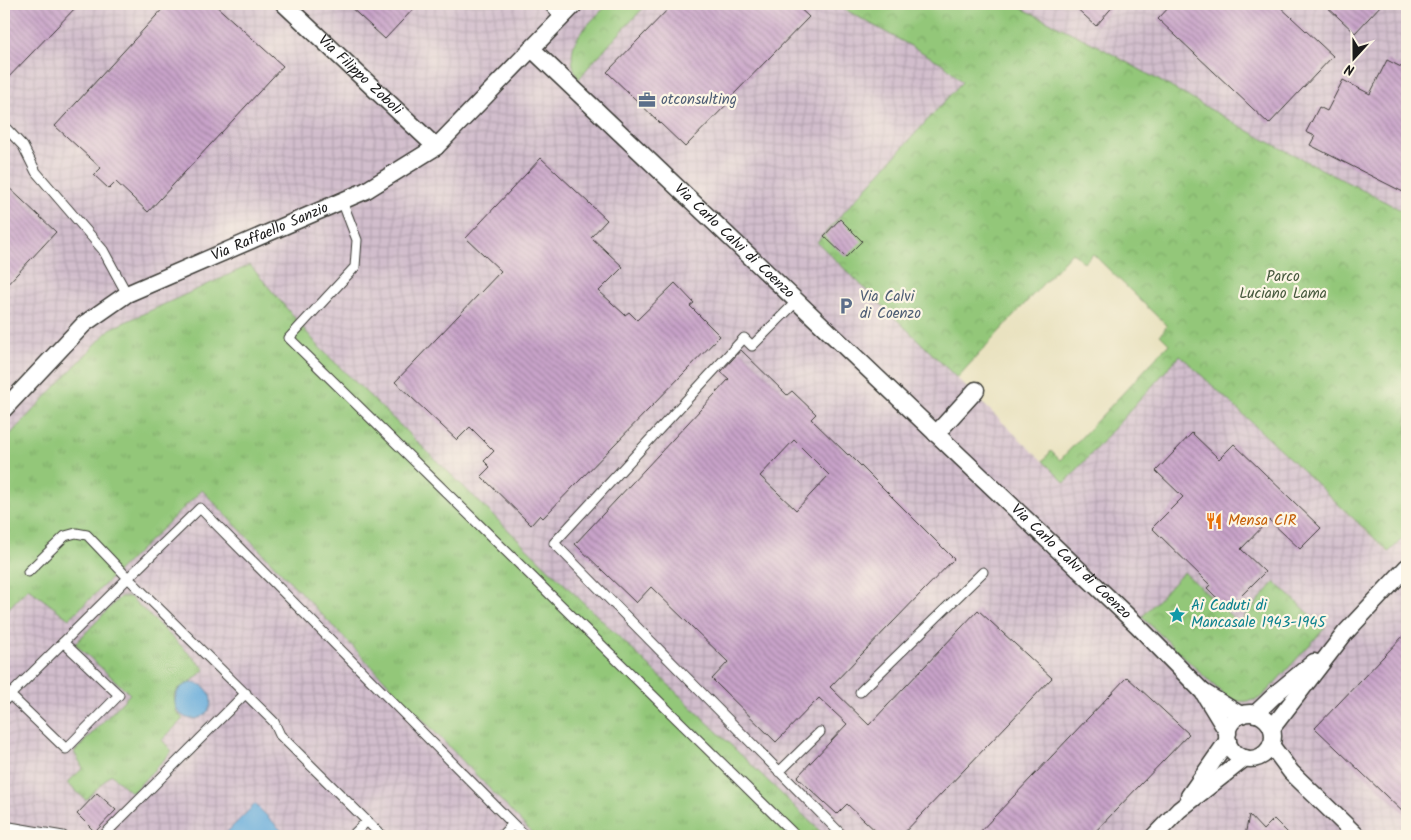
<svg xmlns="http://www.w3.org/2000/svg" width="1411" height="840" font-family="Kalam,sans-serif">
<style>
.industrial{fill:url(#industrial-grid);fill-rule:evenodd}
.grass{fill:url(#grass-tufts);stroke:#58724a}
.park{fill:url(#park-crowns);stroke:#58724a}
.water{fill:#65abdb;stroke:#40647c}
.building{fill:url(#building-back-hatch);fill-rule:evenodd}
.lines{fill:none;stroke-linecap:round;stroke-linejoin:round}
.lane-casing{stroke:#3b3a35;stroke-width:11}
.street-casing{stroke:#3b3a35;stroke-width:19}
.lane{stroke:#fff;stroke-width:9}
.street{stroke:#fff;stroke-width:16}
.labels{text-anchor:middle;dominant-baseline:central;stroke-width:4.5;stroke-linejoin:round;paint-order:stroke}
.street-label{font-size:15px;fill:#1c1c1c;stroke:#fcf5e5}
.service-label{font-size:15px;fill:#4e5e75;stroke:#fcf5e5;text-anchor:start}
.park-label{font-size:15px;fill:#46583d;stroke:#fcf5e5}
.food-label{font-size:15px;fill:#c56008;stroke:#fcf5e5;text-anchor:start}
.culture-label{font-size:15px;fill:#0d838f;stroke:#fcf5e5;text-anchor:start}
</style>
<defs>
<pattern id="industrial-grid" width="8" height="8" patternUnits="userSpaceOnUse" patternTransform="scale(1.25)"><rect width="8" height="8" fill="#d1bdcc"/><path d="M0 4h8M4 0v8" fill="none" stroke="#b3a2af"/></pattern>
<pattern id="grass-tufts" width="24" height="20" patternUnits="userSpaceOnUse" patternTransform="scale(1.25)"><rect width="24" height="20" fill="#93c779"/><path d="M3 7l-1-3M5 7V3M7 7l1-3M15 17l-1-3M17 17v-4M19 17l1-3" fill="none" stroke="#7eaa68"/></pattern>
<pattern id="park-crowns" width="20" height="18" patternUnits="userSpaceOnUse" patternTransform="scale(1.25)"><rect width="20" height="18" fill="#93c779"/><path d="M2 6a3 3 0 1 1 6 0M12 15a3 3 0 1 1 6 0" fill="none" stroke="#7eaa68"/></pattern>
<pattern id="building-back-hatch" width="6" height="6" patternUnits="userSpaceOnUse" patternTransform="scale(1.25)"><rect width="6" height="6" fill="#c8a3c9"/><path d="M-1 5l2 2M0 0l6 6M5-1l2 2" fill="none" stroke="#a284a2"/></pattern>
</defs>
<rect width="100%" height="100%" fill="#fcf5e5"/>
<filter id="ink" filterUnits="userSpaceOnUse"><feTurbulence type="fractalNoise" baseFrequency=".02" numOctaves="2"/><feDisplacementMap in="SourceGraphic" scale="10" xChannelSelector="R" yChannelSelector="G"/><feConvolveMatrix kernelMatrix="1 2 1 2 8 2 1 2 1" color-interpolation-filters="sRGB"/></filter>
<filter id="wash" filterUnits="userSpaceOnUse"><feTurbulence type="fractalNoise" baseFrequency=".0096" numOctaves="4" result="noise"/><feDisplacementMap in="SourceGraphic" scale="20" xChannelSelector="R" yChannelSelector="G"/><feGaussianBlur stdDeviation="1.12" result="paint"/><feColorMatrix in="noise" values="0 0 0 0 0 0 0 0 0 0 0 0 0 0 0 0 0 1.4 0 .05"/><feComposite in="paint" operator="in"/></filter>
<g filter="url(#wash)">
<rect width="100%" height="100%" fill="#e9e2c0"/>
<path class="industrial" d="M4,4H608L580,34L578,80L590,65L647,4H849L844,9L945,65L963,82L817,242L1065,483L1180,355L1388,552L1407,534V836H4ZM1184,572L1239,623L1142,617Z
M1013,4H1407V213L1263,139L1098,46Z"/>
<path class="grass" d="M250,265L320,348L825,836H535L202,490L69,619L28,588L4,613V441L110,329Z
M120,597H130L205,669L193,680L178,689L174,696L176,711L183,719L162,740L172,751L133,792L129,791L111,774L86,800L67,783L83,768L74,752L130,694L75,644Z"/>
<path class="park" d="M608,4H647L590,65L578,80C561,42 584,30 608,4Z
M849,4H1013L1098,46L1263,139L1407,213V534L1389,552L1180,355L1065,483L1043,461L1051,451L1060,460L1169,344L1160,335L1167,326L1093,254L1084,263L1072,252L957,378L817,242L962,82L945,65L844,9Z
M1184,572L1239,623L1275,582L1325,628L1261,698C1248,702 1240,703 1227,698L1142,617Z"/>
<path class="water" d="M175 701a18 18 0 1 1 36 0a18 18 0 1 1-36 0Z
M255,804L287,836H231L227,832Z"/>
<g id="blocks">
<path class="building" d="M4,4H79L4,82Z
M167,4H214L283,66L148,212L116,182L109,189L94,175L101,168L55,126Z
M347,4H418L385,39Z
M673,4H795L809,17L732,96L733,98L685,147L607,72Z
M1072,4H1115L1096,26Z
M1172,4H1277L1333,56L1269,124L1158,19Z
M1324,4H1382L1355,33Z
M1387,60L1407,70V194L1310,145L1315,136L1306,132L1319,107L1327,111L1343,80L1370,94Z
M541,158L607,220L591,237L623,267L599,291L625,315L629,312L637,320L675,283L694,303L690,306L720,336L543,518L540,515L531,525L481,476L490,467L484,461L494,451L470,427L457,440L395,382L501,271L466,238Z
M4,183L56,232L4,288Z
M840,219L862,241L846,257L824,236Z
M741,350L787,395L792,391L816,414L811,419L848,455L849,454L954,559L830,687L869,725L978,610L1052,678L901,836H881L847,804L837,814L797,777L847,724L819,698L776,742L712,679L728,662L651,587L636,603L575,544L729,379L721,372ZM794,440L829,475L796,510L760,476Z
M1192,433L1219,459L1234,444L1321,528L1300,549L1269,520L1241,549L1265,572L1228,609L1207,588L1210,585L1152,528L1183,497L1156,471Z
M1407,632V816L1315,728Z
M1127,677L1189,734L1091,836H976Z
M97,793L116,810L95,832L77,814Z
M1249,815L1263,830L1274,819L1291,836H1245Z"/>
</g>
</g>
<g filter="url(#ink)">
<use href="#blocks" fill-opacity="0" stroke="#3b3a35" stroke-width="1"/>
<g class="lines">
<g class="lane-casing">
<path id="lane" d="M547,4L561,18
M4,126L23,146L36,172L103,250L127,294
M342,201L357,240L355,267L289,338L796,836
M797,301L752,346L744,338L554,543L843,836
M28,572L65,536L76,533L87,535L128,578L200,508L525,836
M860,692L983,572
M10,695L66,749L119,695L63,642
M4,701L128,578L274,722L280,735L382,836
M779,772L820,732
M4,826L63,836
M103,836L246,693
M352,836L367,821
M501,836L513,824"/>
</g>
<g class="street-casing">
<g id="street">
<path id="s1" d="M284,4L436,147"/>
<path id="s2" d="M532,49L1137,625L1203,692L1228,733"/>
<path id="s3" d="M4,409L84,324L127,294L365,191L436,147L575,4"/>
<path d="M936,434L976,390"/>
<path d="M1205,693L1241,715"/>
<circle cx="1250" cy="736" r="23"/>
<path d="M1255,714L1280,690L1314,662"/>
<path d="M1272,728L1345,633L1407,567"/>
<path d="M1271,745L1291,772L1357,836"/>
<path d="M1189,796L1228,740"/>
<path d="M1154,836L1179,810L1245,758"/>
</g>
</g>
<use href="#lane" class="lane"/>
<use href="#street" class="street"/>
</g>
</g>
<defs>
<g id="office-bare" transform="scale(1.35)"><path d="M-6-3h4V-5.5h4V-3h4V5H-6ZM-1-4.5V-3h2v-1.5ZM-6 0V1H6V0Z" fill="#5c6f8a" stroke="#fcf5e5" stroke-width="2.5" paint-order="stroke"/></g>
<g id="parking-bare" transform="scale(1.35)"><path d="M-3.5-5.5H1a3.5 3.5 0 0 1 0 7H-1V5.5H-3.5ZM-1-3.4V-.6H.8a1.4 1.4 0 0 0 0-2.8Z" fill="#5c6f8a" stroke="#fcf5e5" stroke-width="2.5" paint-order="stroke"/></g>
<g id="restaurant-bare" transform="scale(1.35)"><path d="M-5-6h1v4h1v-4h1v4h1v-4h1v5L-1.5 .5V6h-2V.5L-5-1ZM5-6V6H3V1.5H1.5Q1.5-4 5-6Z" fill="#e8710a" stroke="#fcf5e5" stroke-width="2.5" paint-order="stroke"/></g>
<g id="sight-bare" transform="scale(1.35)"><path d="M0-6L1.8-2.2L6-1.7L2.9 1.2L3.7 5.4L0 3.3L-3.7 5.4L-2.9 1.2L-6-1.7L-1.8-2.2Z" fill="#0f9aa8" stroke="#fcf5e5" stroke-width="2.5" paint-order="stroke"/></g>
</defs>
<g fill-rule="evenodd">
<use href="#office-bare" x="647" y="100"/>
<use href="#parking-bare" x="846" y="306"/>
<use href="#restaurant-bare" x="1214" y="521"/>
<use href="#sight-bare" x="1177" y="615"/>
</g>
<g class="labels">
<g class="street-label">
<text stroke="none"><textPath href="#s1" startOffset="104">Via Filippo Zoboli</textPath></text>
<text stroke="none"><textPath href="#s3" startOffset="325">Via Raffaello Sanzio</textPath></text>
<text stroke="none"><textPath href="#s2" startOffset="279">Via Carlo Calvi di Coenzo</textPath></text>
<text stroke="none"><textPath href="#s2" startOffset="744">Via Carlo Calvi di Coenzo</textPath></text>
</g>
<g class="service-label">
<text x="661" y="100">otconsulting</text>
<text x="860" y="297">Via Calvi<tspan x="860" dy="17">di Coenzo</tspan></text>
</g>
<g class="park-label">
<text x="1283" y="277">Parco<tspan x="1283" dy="17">Luciano Lama</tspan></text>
</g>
<g class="food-label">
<text x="1228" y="521">Mensa CIR</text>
</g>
<g class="culture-label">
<text x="1191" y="606">Ai Caduti di<tspan x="1191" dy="17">Mancasale 1943-1945</tspan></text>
</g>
</g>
<rect width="1411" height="840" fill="none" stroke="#fcf5e5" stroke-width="20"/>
<g transform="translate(1354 58) rotate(201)" stroke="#fcf5e5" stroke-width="4" paint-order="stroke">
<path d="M0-4L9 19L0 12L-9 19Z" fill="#1c1c1c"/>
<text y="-8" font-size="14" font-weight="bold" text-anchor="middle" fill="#1c1c1c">N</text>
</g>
</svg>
